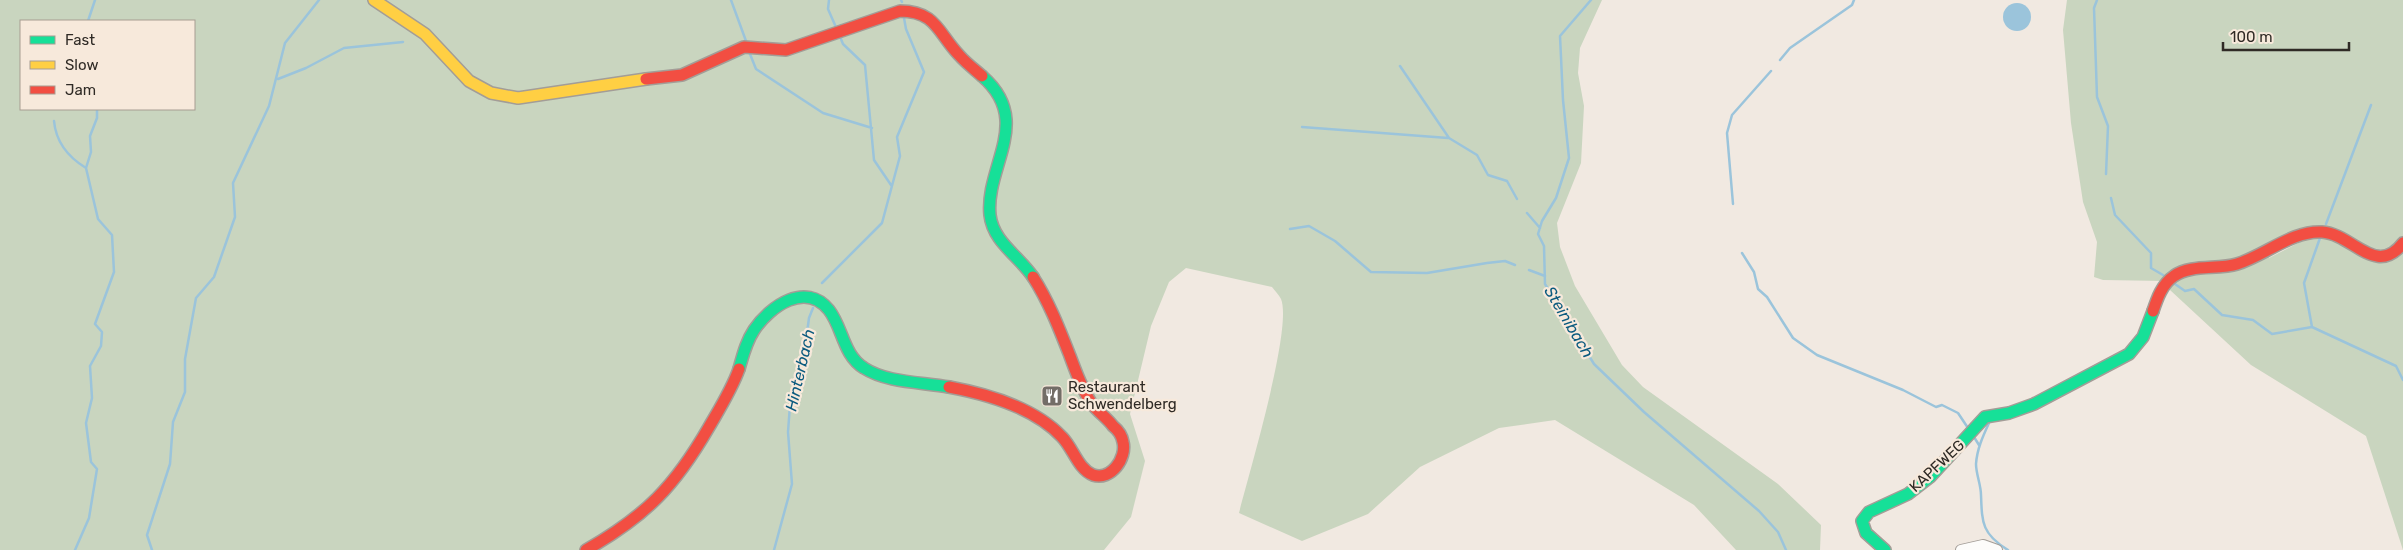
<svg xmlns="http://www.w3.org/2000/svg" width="2403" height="550" font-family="Rubik,sans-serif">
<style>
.green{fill:#c9d5bf;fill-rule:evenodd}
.water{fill:#9bc4db}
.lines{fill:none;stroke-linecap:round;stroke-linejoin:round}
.stream{stroke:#9bc4db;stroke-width:2.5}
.street-casing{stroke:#a39d97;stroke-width:12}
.fast-casing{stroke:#a39d97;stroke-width:14}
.slow-casing{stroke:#a39d97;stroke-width:14}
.jam-casing{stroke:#a39d97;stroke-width:14}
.street{stroke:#fdfcfa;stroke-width:10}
.fast{stroke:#16e098;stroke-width:11}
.slow{stroke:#ffcf43;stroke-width:11}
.jam{stroke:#f24e42;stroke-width:11}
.labels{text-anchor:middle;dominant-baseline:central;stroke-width:4.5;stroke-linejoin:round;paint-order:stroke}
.poi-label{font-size:15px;fill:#2f2a25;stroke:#f7e9db;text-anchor:start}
.street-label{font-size:15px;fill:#2f2a25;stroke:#f7e9db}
.water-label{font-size:16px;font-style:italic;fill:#0c5b7f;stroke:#f7e9db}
</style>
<rect width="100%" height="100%" fill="#f1e9e1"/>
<path class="green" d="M0,0H1602L1580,48L1578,73L1584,106L1581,163L1557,223L1560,247L1575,286L1622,365L1643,387L1778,484L1821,525L1820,550H1736L1694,505L1555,420L1499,428L1420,467L1368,514L1302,541L1239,513C1248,477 1293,328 1281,299C1279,295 1275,291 1272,287L1186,268L1169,282L1151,326L1130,414L1145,461L1131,517L1104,550H0ZM21,21H194V109H21Z
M2067,0H2403V241L2381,255L2329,229L2249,258L2165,281L2103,280L2094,277L2097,242L2083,202L2071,123L2063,30Z
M2316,234L2372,257L2403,246V550L2366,436L2251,365L2170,290L2174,279L2269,256V258Z"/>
<path class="water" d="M2003 17a14 14 0 1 1 28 0a14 14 0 1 1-28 0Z"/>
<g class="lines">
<path class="stream" d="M731,0L746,41
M829,0L828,9L835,25
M901,0L902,2
M1591,0L1560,36L1563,100L1569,158L1556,198L1542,221L1538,234L1544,246L1545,284L1594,364L1644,412L1759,511L1778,532L1786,550
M2097,0L2094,8L2097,97L2108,126L2106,174
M88,21L95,0
M841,39L843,44L865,65L874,160L891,185
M750,54L756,69L823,113L872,128
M1780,60L1790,48L1852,5L1854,0
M1400,66L1449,138L1477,155L1488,175L1507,181L1517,199
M278,79L306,68L344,48L403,42
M54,121C56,143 68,157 86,168
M1302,127L1448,138
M2111,198L2115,215L2151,253V268L2163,275
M1733,204L1727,133L1732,115L1771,71
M1527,213L1540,228
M2326,224L2371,105
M1290,229L1309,226L1335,241L1371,272L1427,273L1487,263L1505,261L1515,265
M1742,253L1754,272L1758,289L1767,297L1793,338L1817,355L1903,390L1936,407L1942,405L1958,413L1968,428
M1529,270L1545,276
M822,283L882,223L900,156L897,137L924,72L906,29L904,18
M2175,284L2185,291L2194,289L2222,315L2253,320L2272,334L2312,327L2396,366L2403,380
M2312,327L2304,283L2320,238
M1989,423C1983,436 1977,449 1976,464C1976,474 1981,485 1981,495C1982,523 1982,534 2008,550
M1974,437L1979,445
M75,550L89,518L97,469L91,462L86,423L92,398L90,366L101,346L102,332L95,324L114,272L112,235L98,219L86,168L91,152L90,136L97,118V109
M152,550L147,535L170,464L173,422L185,392V359L196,298L214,277L235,217L233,183L269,106L285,43L319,0
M774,550L792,484L788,432L790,405L800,385L809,318L813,308"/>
<g class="street-casing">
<path id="street" d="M1961,550L1983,545L1997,550"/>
</g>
<g class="fast-casing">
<path id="fast" d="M982,76C1034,121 985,166 990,215C993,242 1019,256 1033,277
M739,369C743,355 746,342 754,330C770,306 806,281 829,310C843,328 843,355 864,368C887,383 922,382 949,387
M1885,550L1866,533L1862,521L1869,512L1908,494L1930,477L1985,417L2009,413L2034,404L2129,354L2143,337L2153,311"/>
</g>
<g class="slow-casing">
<path id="slow" d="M374,0L425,34L469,81L491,93L518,98L646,79"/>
</g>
<g class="jam-casing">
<path id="jam" d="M646,79L682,75L744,47L786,50L900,11C936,11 938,33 959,55C966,63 974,69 982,76
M2153,311C2157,299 2162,284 2174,276C2191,264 2218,270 2237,264C2264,256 2293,230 2322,232C2353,234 2376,278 2403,243
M949,387C987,394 1034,407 1062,437C1073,448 1078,469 1093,475C1111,481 1127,458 1123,442C1122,436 1118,430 1113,426C1107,418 1098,412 1092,404C1082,390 1076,372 1070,356C1059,328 1049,302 1033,277
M586,550C646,516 675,486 709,427C720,408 732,389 739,369"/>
</g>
<use href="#street" class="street"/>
<use href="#fast" class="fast"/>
<use href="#slow" class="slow"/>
<use href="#jam" class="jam"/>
</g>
<defs>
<g id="restaurant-square" transform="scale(1.125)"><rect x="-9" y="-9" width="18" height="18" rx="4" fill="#736d67" stroke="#f7e9db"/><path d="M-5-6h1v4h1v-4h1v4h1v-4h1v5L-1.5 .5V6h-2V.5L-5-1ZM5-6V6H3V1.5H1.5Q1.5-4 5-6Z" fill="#fff"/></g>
</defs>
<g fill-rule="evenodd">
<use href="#restaurant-square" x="1052" y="396"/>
</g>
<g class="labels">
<g class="poi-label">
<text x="1068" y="387">Restaurant<tspan x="1068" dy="17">Schwendelberg</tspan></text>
</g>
<g class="street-label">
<text transform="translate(1937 466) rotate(-43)">KAPFWEG</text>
</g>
<g class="water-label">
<text transform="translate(1569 322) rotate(59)">Steinibach</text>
<text transform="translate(800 370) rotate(-77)">Hinterbach</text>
</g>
</g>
<rect x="20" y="20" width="175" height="90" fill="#f7e9db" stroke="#a79d92"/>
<rect x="30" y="36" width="25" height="8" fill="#16e098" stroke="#a79d92"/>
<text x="65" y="45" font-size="15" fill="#2f2a25">Fast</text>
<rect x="30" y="61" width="25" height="8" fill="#ffcf43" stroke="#a79d92"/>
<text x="65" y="70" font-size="15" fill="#2f2a25">Slow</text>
<rect x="30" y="86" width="25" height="8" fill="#f24e42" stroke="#a79d92"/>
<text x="65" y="95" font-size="15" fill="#2f2a25">Jam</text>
<path d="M2223 42v8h126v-8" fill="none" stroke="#2f2a25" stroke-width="2.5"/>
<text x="2230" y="42" font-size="15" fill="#2f2a25" stroke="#f7e9db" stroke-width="4" paint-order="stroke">100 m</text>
</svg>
